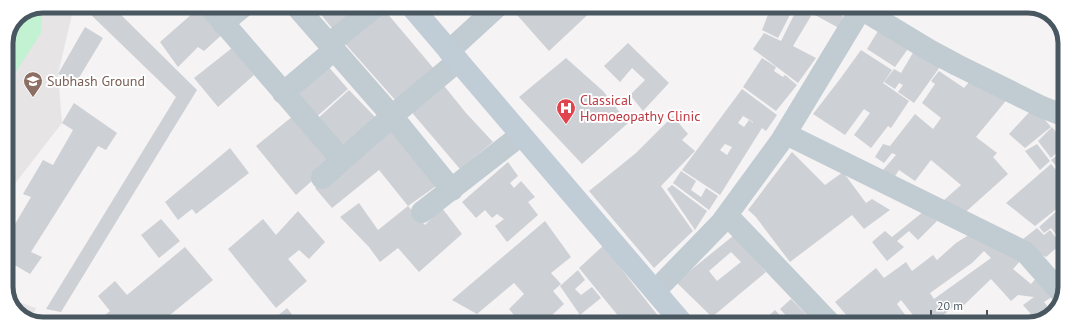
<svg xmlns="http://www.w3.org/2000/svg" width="1071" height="330" font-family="'PT Sans',sans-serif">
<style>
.education{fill:#e6e4e5}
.green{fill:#c2f2d1}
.building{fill:#cdd0d5;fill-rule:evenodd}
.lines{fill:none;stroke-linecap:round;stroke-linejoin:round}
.street{stroke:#c0cbd2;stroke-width:22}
.secondary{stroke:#c0ccd6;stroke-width:22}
.labels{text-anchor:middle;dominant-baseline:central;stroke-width:4;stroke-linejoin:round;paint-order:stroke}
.education-label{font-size:14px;fill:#785e54;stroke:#fff;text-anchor:start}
.health-label{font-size:14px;fill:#be3a42;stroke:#fff;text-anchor:start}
.rim{fill:none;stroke:#495761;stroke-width:5}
</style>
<rect width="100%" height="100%" fill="#f5f3f3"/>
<path class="education" d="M43,6H74L58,74L62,123L6,195V43L17,17Z
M10,299L36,308L30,321L15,311Z"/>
<path class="green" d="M42,7L41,33L6,87V43L17,17Z"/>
<path class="building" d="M94,6H112L197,90L61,312L46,309L176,97L88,12Z
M201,6L226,31L204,51L198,47L178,67L160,42Z
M314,6H370L336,33Z
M381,6L435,70L397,102L341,39Z
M510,7H596L549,51Z
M771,7H794L778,38L762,30Z
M800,7H826L843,16L839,28Z
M797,9L811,16L793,46L816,58L798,83L753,49L764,33L781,41Z
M881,26L910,46L895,67L867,49Z
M85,27L103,38L77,81L58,74Z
M628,43L669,83L643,111L630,95L645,80L632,68L620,82L604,66Z
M917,46L942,64L914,103L898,92L903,85L899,83L895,89L884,82L894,69L901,73Z
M232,48L254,75L218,107L194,78Z
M861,50L892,70L883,83L909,101L891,128L888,126L871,148L854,135L870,113L864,109L845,135L813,114L840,79Z
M566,58L603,91L628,123L582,164L519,97Z
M762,58L776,67L774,71L783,77L785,75L797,85L776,111L743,87Z
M326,64L348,89L314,119L292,94Z
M939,71L964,88L969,82L1009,97L976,137L997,153L993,157L1008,174L960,217L943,201L961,185L931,160L915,181L899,170L894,178L883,170L896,155L892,153L884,163L875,157L883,144L890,146L915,114L933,129L941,118L922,103L935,84L931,81Z
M441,82L466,113L493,142L460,169L408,108Z
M742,89L777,115L766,131L762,128L720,195L682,170ZM743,116L753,122V123L749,120L744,127L738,123ZM725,144L732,147L727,155L720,150Z
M349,90L378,120L342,151L315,121Z
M74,103L117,133L106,150L98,146L31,252L42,257L30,274L6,260V234L8,236L31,197L23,194L43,160L53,165L73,130L62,123Z
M1034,107L1051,127L1025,148L1009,134Z
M293,116L331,164L296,195L256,146Z
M673,116L688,134L682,140L695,151L661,186L693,231L654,268L589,191L636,153Z
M1052,127L1064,142V148L1063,147L1051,158L1038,141Z
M389,128L439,184L408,206L379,170L332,208L315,188L353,156Z
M1037,144L1050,161L1040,170L1025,151Z
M230,148L249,173L196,214L192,209L178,220L165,202Z
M1063,151L1064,153V175L1051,160Z
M792,152L825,185L843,172L866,203L872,199L890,210L864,229L852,215L790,262L755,216L748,210Z
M508,162L518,176L510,183L514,188L521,181L535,197L528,202L538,215L507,242L495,226L504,219L497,214L492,218L485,210L476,218L462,202Z
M1051,164L1064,179V203L1035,226L1006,203Z
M681,171L696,181L691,190L701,197L706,188L718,196L709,210L673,183Z
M672,185L707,211L695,230L667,189Z
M359,203L378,230L408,206L425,225L442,208L462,234L419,272L398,248L380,262L369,247L340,217Z
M1060,208L1064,214V232L1058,237L1051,228L1044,233L1039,227Z
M298,211L325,242L309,259L299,250L288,259L307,281L276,308L228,249L263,219L276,235Z
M923,212L937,221L918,240L909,231L897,241L904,247L887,261L872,242L885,231L892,237Z
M161,219L180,241L159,258L141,235Z
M545,221L571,257L551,273L561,284L553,291L564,304L551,316L557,323H516L519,321L509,309L524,294L514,283L477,314L452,300Z
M1037,228L1044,235L1050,230L1061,244L1046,257L1018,243Z
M972,233L1021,260L1013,269L1031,284L1037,277L1055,295L1044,302L1053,313L1051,316L1037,321L1023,305L1034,297L1018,295L1011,301L991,279L963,306L959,302L933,324H920L901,300L897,304L912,324H854L835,302L876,268L884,278L906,262L912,271L933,255L937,260L956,243ZM984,251L991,258L934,299L930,293L972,263Z
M733,236L766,272L712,317L676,282ZM731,252L741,262L717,281L709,271Z
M604,245L629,279L659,317L652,323H624L579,268Z
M185,247L213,280L160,323H95L110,311L98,296L115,281L127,295Z
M1064,265V281L1056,273Z
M578,270L585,280L575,289L581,295L592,287L601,298L580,315L560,286Z
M791,299L812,320L807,324H794L780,309Z
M287,308L298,322L269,323Z
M775,310L788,324H760Z
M573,314L581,323H563Z"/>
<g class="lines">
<path class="street" d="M209,6L342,160
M296,6L392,116L458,61
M858,7L929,50L957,65L1042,107L1065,116
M223,23L244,6
M329,44L376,6
M449,51L497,7
M283,93L334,50
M786,134L1025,252L1064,296
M322,178L392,116L452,190
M422,212L521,135
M727,215L831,324
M655,291L721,223L781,141L861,9"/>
<path class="secondary" d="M411,6L683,324"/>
</g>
<defs>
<g id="university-pin" transform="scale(1)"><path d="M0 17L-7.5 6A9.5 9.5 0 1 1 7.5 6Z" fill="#8d6e63" stroke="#fff"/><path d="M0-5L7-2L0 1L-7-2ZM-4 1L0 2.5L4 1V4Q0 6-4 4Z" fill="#fff"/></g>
<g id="hospital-pin" transform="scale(1)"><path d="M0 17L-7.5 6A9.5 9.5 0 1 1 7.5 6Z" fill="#e0444e" stroke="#fff"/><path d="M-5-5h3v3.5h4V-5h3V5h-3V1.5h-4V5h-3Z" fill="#fff"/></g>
</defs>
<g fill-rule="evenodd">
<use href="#university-pin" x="33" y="81"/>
<use href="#hospital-pin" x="566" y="108"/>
</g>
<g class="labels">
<g class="education-label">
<text x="47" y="81">Subhash Ground</text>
</g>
<g class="health-label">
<text x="580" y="100">Classical<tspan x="580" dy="16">Homoeopathy Clinic</tspan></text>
</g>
</g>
<path d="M0 0H1071V330H0ZM43 13H1028A30 30 0 0 1 1058 43V287A30 30 0 0 1 1028 317H43A30 30 0 0 1 13 287V43A30 30 0 0 1 43 13Z" fill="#fff" fill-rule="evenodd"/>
<path class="rim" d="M43 13H1028A30 30 0 0 1 1058 43V287A30 30 0 0 1 1028 317H43A30 30 0 0 1 13 287V43A30 30 0 0 1 43 13Z"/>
<path d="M931 310v6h56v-6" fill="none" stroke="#495761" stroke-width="2"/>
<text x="937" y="310" font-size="12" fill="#495761" stroke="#ffffff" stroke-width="3" paint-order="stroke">20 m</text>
</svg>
